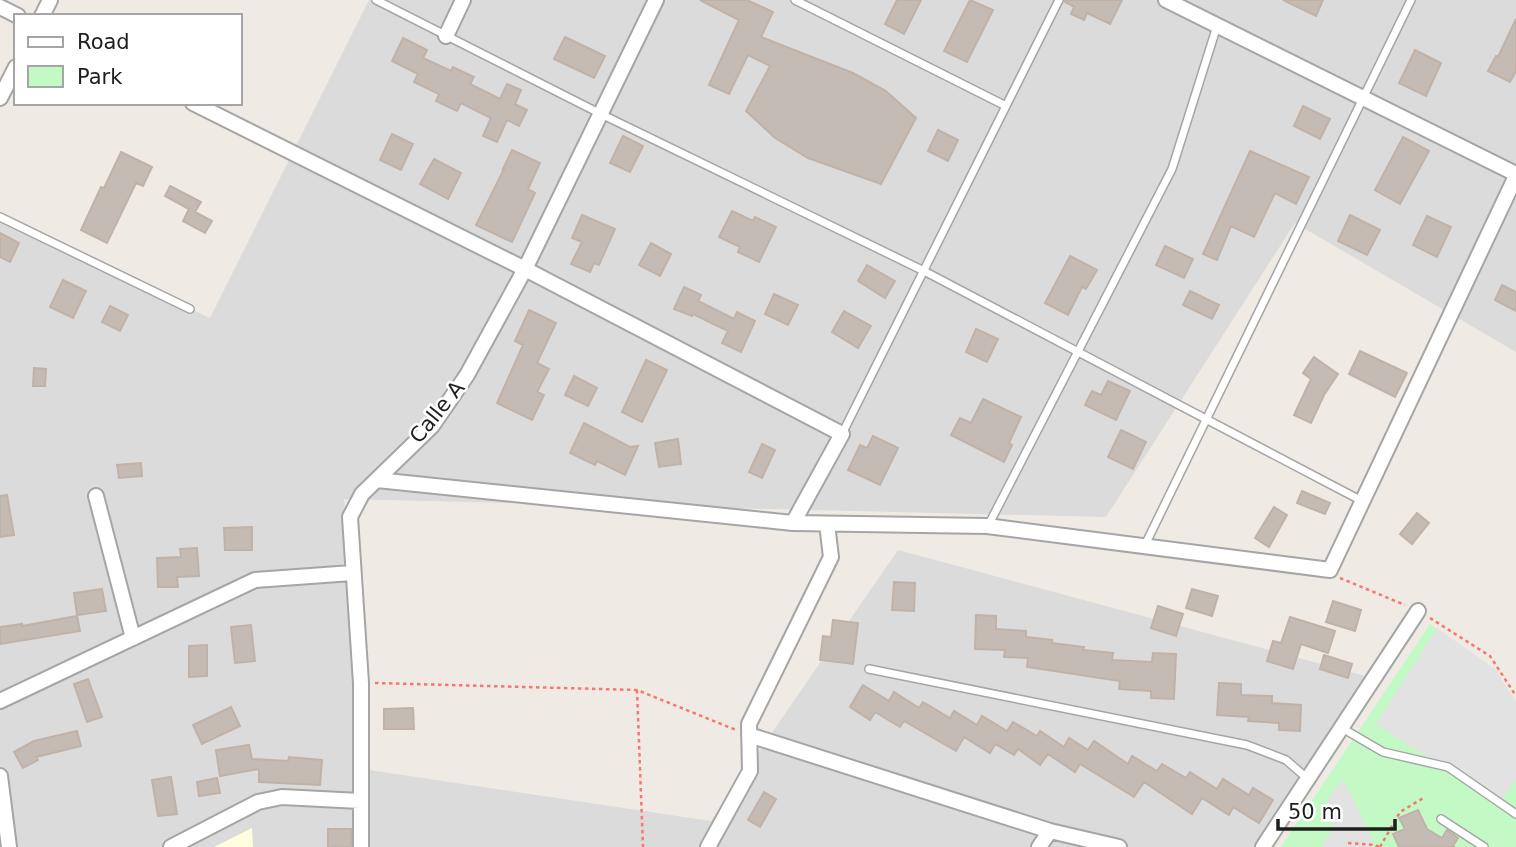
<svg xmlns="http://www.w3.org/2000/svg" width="1516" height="847" font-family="'DejaVu Sans',sans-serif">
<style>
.residential{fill:#dcdbdb}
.education{fill:#fffede}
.park{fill:#c2f9c5}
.parking{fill:#e2e2e2}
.building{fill:#c4bbb4;stroke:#c1b2a7;stroke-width:2}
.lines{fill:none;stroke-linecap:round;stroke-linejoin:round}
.lane-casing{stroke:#a5a5a5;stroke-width:10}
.street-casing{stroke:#a5a5a5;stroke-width:18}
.path{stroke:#f8776c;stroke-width:2.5;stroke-dasharray:3.5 3.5;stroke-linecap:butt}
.lane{stroke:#fff;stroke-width:7}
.street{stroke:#fff;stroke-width:14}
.labels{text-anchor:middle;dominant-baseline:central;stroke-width:5;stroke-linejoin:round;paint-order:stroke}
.street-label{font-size:21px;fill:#1e1e1e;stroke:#fff}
</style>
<rect width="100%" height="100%" fill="#efebe4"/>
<path class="residential" d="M369,0H1516V352L1295,223L1106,517L344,499L369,770L711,821L898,550L1369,677L1267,847H0V221L210,318Z"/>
<path class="education" d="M252,828L253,847H214Z"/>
<path class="park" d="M1430,624L1493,670L1516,706V847H1281Z"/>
<path class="parking" d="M1437,628L1495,669L1516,702V779L1499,803L1376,724Z
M1343,778L1374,843L1371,847H1321L1333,829L1324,808L1331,794Z"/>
<path class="building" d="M700,0H747L773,12L761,37L853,73L886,91L916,118L881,184L808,158L775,138L746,111L770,66L748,55L729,94L709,85L739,20Z
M897,0H921L904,34L885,24Z
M970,0L993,10L967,62L944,51Z
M1065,0H1122L1110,24L1087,13L1084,20L1071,14L1074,7L1065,2Z
M1283,0H1323L1316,16Z
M1516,19V71L1510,82L1488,71L1496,56L1498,57Z
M565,37L605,56L594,78L554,59Z
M403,38L427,50L423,58L451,71L453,67L474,77L470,84L500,99L507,84L521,90L515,104L527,110L519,126L507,120L497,142L483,136L491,118L461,103L457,111L436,101L439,94L414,82L418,74L392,61Z
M1415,50L1441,63L1426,96L1399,83Z
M1303,106L1330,119L1320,139L1294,126Z
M938,130L958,140L948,161L928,151Z
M392,134L413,144L401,170L380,160Z
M623,136L643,146L630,172L610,163Z
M1403,137L1429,151L1400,204L1375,190Z
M512,150L540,163L528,189L535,193L512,242L476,225L504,169H503Z
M1250,151L1309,177L1296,204L1275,193L1254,237L1231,226L1217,260L1203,254Z
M121,152L152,167L143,186L136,183L107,243L81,230L101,187L104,188Z
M434,159L461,173L448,199L420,184Z
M170,186L201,202L195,212L212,221L205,233L183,221L189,209L165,196Z
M732,211L753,221L755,217L776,227L759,262L738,252L740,247L719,237Z
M582,215L615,229L599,265L594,263L590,272L571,264L582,242L572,238Z
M1350,215L1380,230L1367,255L1338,241Z
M1427,216L1451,227L1437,257L1413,245Z
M0,233L19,243L10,262L0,257Z
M651,243L671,254L660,276L639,265Z
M1165,246L1193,259L1184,278L1156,265Z
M1070,256L1097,270L1086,289L1082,287L1068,315L1045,303Z
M867,265L895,281L885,298L858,281Z
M63,280L86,291L73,318L50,307Z
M1502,285L1516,292V311L1495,300Z
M684,287L701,295L698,301L734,319L737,312L755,321L741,352L722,343L728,331L693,314L692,316L674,309Z
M1190,291L1219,305L1212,319L1183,305Z
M774,294L798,305L788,325L765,314Z
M110,306L128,315L120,331L102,322Z
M529,310L556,323L537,363L549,369L537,392L544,395L532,420L497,403L523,345L515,341Z
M844,311L871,326L858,348L832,332Z
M976,329L998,339L987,362L966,352Z
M1360,351L1407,373L1395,397L1349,374Z
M1314,357L1338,374L1324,395L1311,423L1294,415L1311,379L1303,373Z
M646,360L667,370L642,422L622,412Z
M34,368L46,369L45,386H33Z
M574,376L597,388L588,406L565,395Z
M1108,381L1130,391L1116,420L1085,405L1092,391L1101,395Z
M983,399L1021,417L1009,443L1012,445L1004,462L951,435L960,418L971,423Z
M584,423L630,447L638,446L625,475L597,461L595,465L570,453Z
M1121,430L1146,442L1133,469L1108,457Z
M873,436L898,448L880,485L848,470L860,445L867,448Z
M678,439L681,464L659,467L655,443Z
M762,444L775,450L762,478L749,472Z
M141,463L142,476L119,478L117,465Z
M1302,491L1330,503L1325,514L1297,503Z
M7,495L14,535L0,537V496Z
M1274,507L1287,515L1269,547L1255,538Z
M1417,513L1429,523L1412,544L1400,534Z
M252,527V550H225L224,528Z
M197,548L199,576L177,577L178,587H158L157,558L181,557L180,549Z
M894,582L915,583L914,611L892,610Z
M102,589L106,611L77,615L74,593Z
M1192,589L1218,596L1212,616L1186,608Z
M1333,601L1361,610L1355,631L1326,622Z
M1158,606L1183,614L1176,636L1151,628Z
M976,615L996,616V629L1026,631V637L1052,640V643L1084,647L1083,650L1113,653L1112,660L1152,662L1153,653L1176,654L1174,699L1151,698V691L1119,689L1120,681L1027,667L1028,658L1004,657L1005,650L975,649Z
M77,616L80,631L0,644V627L22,624V626Z
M1290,617L1335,631L1328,653L1301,644L1293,669L1267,661L1273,641L1281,643Z
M833,620L858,623L853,664L820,660L823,636L831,637Z
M251,625L255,661L235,663L231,627Z
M207,645V676L189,677V646Z
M1324,655L1352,664L1348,678L1320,669Z
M88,679L102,717L87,722L74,684Z
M1219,683L1241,684V695L1272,696V703L1301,705L1300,731L1279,730V723L1248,721L1249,717L1217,715Z
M863,685L889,701L894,692L919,708L923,702L950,718L954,711L977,725L982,716L1007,731L1013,722L1037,736L1040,731L1064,747L1069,738L1088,750L1094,741L1128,764L1132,756L1157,771L1162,764L1186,778L1190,772L1217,789L1223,779L1249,795L1253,788L1273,800L1259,823L1233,807L1229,815L1202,798L1192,814L1144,782L1134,797L1080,764L1075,772L1048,754L1040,765L1018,749L1014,755L995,744L990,753L964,737L956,751L904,721L900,727L875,712L870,720L850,707Z
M231,707L240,726L202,744L193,725Z
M413,708L414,729H384V709Z
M77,731L81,746L36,757L38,760L23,768L14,752L34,741Z
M249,745L252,759L288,761L289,757L322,760L320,785L259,782V769L220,776L216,750Z
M171,777L177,814L158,816L152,780Z
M217,778L220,793L199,796L197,782Z
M764,792L776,799L760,827L748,820Z
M1418,810L1427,829L1442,838L1447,830L1458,838L1453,846L1455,847H1399L1393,834L1405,829L1399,818Z
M328,829H351V847H328Z"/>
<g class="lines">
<g class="lane-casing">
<path id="lane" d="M376,0L601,114L924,271L1362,501
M795,0L1006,106
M0,217L190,309
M842,434L1059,0
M988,526L1172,169L1217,26
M1144,547L1411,0
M869,669L1247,745L1286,760L1308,779
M1342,728L1383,752L1448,767L1516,814
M1441,819L1484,847"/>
</g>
<g class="street-casing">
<path id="street" d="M1166,0L1516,174
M0,7L18,16
M42,16L50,0
M446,36L463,0
M0,98L16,67
M193,103L525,269L842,434L793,523
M377,480L793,523L987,526L1330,570L1516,176
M96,496L133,638
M0,701L255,580L352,573
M749,735L1050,831L1119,847
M0,776L9,847
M171,847L258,802L282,797L360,801
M361,847V683L350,517L362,494L432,426L467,375L525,269L656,0
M708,847L750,771L749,724L831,557L827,524
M1039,847L1050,831
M1263,847L1418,611"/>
</g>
<path class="path" d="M1340,578L1405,605
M1430,618L1490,656L1516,696
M375,683L637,690L736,730
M637,690L643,847
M1348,843L1375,845L1379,847
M1380,847L1400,812L1425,797"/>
<use href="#lane" class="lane"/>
<use href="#street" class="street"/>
</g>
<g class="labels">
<g class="street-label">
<text transform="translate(437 412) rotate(-51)">Calle A</text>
</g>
</g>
<rect x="14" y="14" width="228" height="91" fill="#ffffff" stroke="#a5a5a5" stroke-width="2"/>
<rect x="28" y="37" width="35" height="10" fill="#ffffff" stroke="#a5a5a5" stroke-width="2"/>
<text x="77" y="49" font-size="21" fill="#1e1e1e">Road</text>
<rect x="28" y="66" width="35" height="21" fill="#c2f9c5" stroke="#a5a5a5" stroke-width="2"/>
<text x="77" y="84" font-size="21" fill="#1e1e1e">Park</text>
<path d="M1278 819v10h117v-10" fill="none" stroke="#1e1e1e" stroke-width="3.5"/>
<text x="1288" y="819" font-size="21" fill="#1e1e1e" stroke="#ffffff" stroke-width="5" paint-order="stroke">50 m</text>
</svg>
